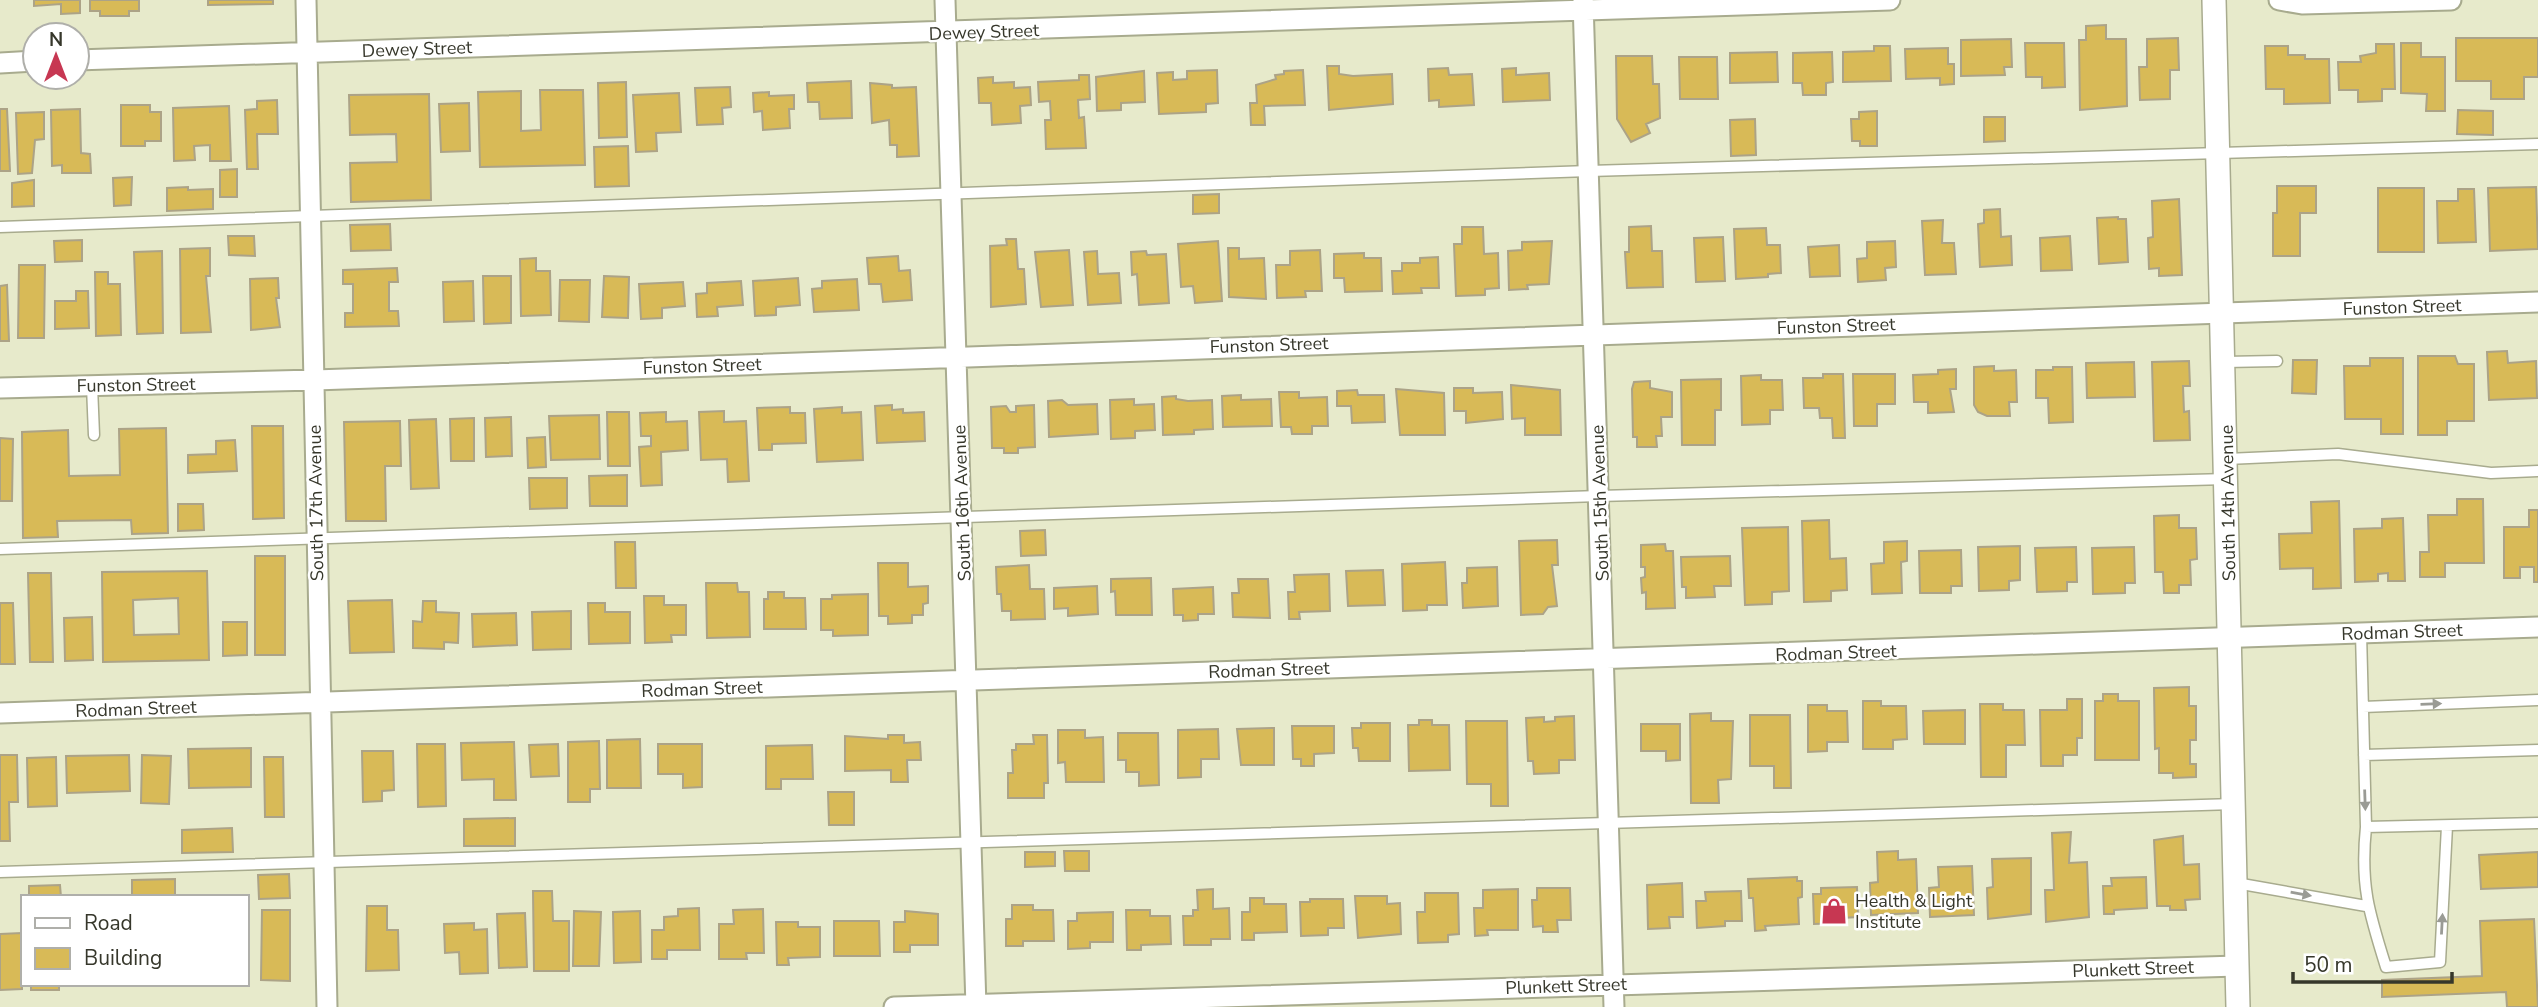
<svg xmlns="http://www.w3.org/2000/svg" width="2538" height="1007" font-family="'Nunito Sans',sans-serif">
<style>
.building{fill:#d8ba57;stroke:#aca387;stroke-width:2;fill-rule:evenodd}
.lines{fill:none;stroke-linecap:round;stroke-linejoin:round}
.service-casing{stroke:#a8ab8e;stroke-width:13}
.minor-casing{stroke:#a8ab8e;stroke-width:23}
.tertiary-casing{stroke:#a8ab8e;stroke-width:26}
.service{stroke:#fff;stroke-width:10}
.minor{stroke:#fff;stroke-width:19}
.tertiary{stroke:#fff;stroke-width:23}
.oneway{fill:#9a9b95}
.labels{text-anchor:middle;dominant-baseline:central;stroke-width:5;stroke-linejoin:round;paint-order:stroke}
.street-label{font-size:18px;fill:#36372b;stroke:#fff}
.poi-label{font-size:18px;fill:#36372b;stroke:#fff;text-anchor:start}
</style>
<rect width="100%" height="100%" fill="#e7eacb"/>
<path class="building" d="M34,0H80V13L61,14V4L34,6Z
M90,0H139V11H129V16H100V11H90Z
M208,0H273V4L208,5Z
M2106,25V39H2126L2127,106L2080,110L2079,40H2086V26Z
M2178,38L2179,70H2170V99L2140,100L2139,67H2147V39Z
M2456,38H2538V77H2524V99H2491V81H2456Z
M2011,39L2012,67H2004L2005,75L1961,76V40Z
M2025,43H2064L2065,87L2042,88V77H2026Z
M2401,43H2421V57H2445V111H2426L2427,94L2401,93Z
M2376,44H2394L2395,89H2382V101L2358,102V90H2339L2338,62H2361L2360,56L2376,53Z
M1874,46H1890L1891,81L1843,82V52L1874,51Z
M2265,46H2288V55H2305V59H2329L2330,103L2284,104V89H2266Z
M1948,48V64H1954V84L1940,85V78L1906,79L1905,49Z
M1777,52L1778,82L1730,83V53Z
M1832,52L1833,82L1826,83V95H1803L1802,83H1793V53Z
M1616,56H1652L1653,84H1659L1660,118L1646,124L1650,133L1631,142L1617,119Z
M1679,57H1717L1718,99H1680Z
M1327,66H1339V74L1353,76L1392,74L1393,104L1329,110Z
M1448,68L1449,75L1472,74L1474,105L1439,107V100L1429,101L1428,69Z
M1516,68V75L1549,73L1550,100L1503,102L1502,69Z
M1217,70L1218,103L1206,104V112L1159,114L1157,73L1173,72V80L1187,79V71Z
M1303,70L1305,105L1264,106L1265,125H1251L1250,103H1257L1256,85L1276,79L1275,75L1284,74V71Z
M1144,71L1145,102L1121,103V110L1097,111L1096,77Z
M1079,75H1089L1090,99L1078,100L1079,118L1084,117L1086,148L1046,149L1045,120H1051L1050,101L1039,102L1038,82L1079,80Z
M993,77V83L1014,82V88L1030,87L1031,105L1020,106L1021,123L992,125L991,103H979L978,78Z
M851,81L852,118L820,119L819,102H808L807,83Z
M626,82L627,137L599,138L598,83Z
M870,83L892,85V88L916,87L919,156L897,157V145H890L889,120L872,123Z
M730,87L731,107L722,108L723,124L697,125L695,88Z
M540,90H583L585,165L480,167L478,92L521,91V131L541,130Z
M769,92V96L794,95V109H789L790,128L763,130L762,111L754,112L753,93Z
M679,93L681,132L656,133L657,151L636,152L633,95Z
M429,94L431,200L351,202L350,163L397,162L396,134L350,135L349,95Z
M277,100L278,134H257L258,169H247L245,110L257,109V101Z
M469,103L470,151L441,152L439,104Z
M121,105H150V112H161V141H145V146H121Z
M229,106L231,161H210V145L194,146L195,160L174,161L173,108Z
M0,109H7L10,171H0Z
M80,109L81,153L90,154L91,173H62V165L52,166L51,110Z
M2458,110L2493,111V135L2457,134Z
M1877,111V146H1860V141H1852L1851,119H1859V112Z
M44,112V139L35,140L32,173L18,174L16,113Z
M1984,117H2005V141L1984,142Z
M1755,119L1756,155L1731,156L1730,120Z
M628,146L629,186L595,187L594,147Z
M237,169V197H220V170Z
M132,177L131,205L114,206L113,178Z
M34,180V206L12,207V183Z
M2277,186H2316V213H2300V256H2273V213H2277Z
M188,187V190L213,189V209L167,211V188Z
M2536,187L2538,249L2490,251L2488,188Z
M2378,188H2424V252H2378Z
M2458,189H2474L2476,242L2438,243L2437,201H2458Z
M1219,194V213L1193,214V195Z
M2179,199L2182,275L2159,276V268L2149,269L2148,238L2153,237L2152,201Z
M2000,209L2001,237L2011,236L2012,265L1980,267L1978,224L1984,223V210Z
M2118,217V219H2126L2128,262L2099,264L2097,218Z
M1943,220L1942,243H1954L1956,274L1925,275L1922,221Z
M390,224L391,250L351,251L350,225Z
M1651,226L1652,251H1662L1663,287L1627,288L1625,252H1629V227Z
M1462,227H1483L1484,254L1498,253L1499,288L1485,289V295L1456,296L1454,244H1462Z
M1766,228L1767,245H1780L1781,273L1768,274V277L1736,279L1734,229Z
M228,236H254L255,256L229,255Z
M2070,236L2072,270L2041,271L2040,238Z
M1723,237L1725,281L1696,282L1694,238Z
M1006,239H1016L1018,269H1024L1026,304L991,307L990,246L1007,245Z
M82,240V261L55,262L54,241Z
M1218,241L1222,301L1195,303L1193,286L1181,287L1178,244Z
M1552,241L1549,284L1527,285L1528,289L1509,290L1508,251L1522,250V242Z
M1895,241L1896,267L1885,268L1886,280L1858,282L1857,259L1867,258V242Z
M1839,245L1840,276L1810,277L1808,247Z
M210,248V276H206L211,332L181,333L180,249Z
M1228,248H1239V259L1264,258L1266,299L1229,297Z
M1069,250L1073,305L1041,307L1035,252Z
M1320,250L1322,291H1305L1306,297L1277,298L1276,265H1290V251Z
M162,251L163,333L137,334L134,252Z
M1097,251L1098,274L1119,273L1121,303L1088,305L1084,252Z
M1146,251L1147,255L1166,254L1169,303L1139,305L1137,274L1132,275L1131,252Z
M1364,253V258H1381L1382,291L1345,292L1344,278H1334V254Z
M898,256L899,271L910,270L912,300L883,302L881,284H869L867,258Z
M1438,257L1439,288H1421L1422,293L1393,294L1392,271H1402V263H1420V258Z
M536,258V271H550L551,315L521,316L520,259Z
M19,265H45L44,338H18Z
M397,268L398,282H389V311H398L399,326L345,327V313H353V284H343V270Z
M95,272H108V284H120L121,335L96,336Z
M483,276H511V323L484,324Z
M604,276L629,277L628,318L602,317Z
M278,278L279,298H276L280,327L251,330L250,279Z
M798,278L800,305L776,307V315L755,316L753,281Z
M857,279L859,310L814,312L812,289L822,288V281Z
M560,280H590L589,322L559,321Z
M473,281L474,321L444,322L443,282Z
M741,281L743,305L717,307L718,316L697,317L696,294L707,293V283Z
M683,282L685,306L662,308V318L641,319L639,284Z
M7,285L9,341H0V286Z
M76,291H88L89,328L55,329V301H76Z
M2507,351L2508,363L2536,361L2537,398L2489,400L2487,352Z
M2418,356H2455L2458,364H2474V421H2447V435H2418Z
M2370,358H2403V434H2381V419H2345L2344,366H2370Z
M2293,360H2317L2316,394L2292,393Z
M2189,361L2190,386H2183L2184,412L2189,411L2190,440L2154,441L2152,362Z
M2134,362L2135,397L2087,398L2086,363Z
M1994,366V371L2016,370L2017,402H2009L2010,416H1987L1978,412L1974,405V367Z
M2053,367H2072L2073,422L2049,423L2048,398H2036V370H2053Z
M1956,369V389H1950L1954,412L1928,413V402H1914L1913,375L1938,374V370Z
M1823,374H1843L1845,438H1833L1832,418H1820L1819,408H1804L1803,378H1823Z
M1853,374H1895V404H1877V426H1854Z
M1761,375V380H1782L1783,410H1770V424L1742,425L1741,376Z
M1721,379V410H1715V445H1682L1681,380Z
M1650,381V388L1672,392V417H1661L1662,436H1656L1657,447H1637V437H1633L1632,389L1634,382Z
M1511,385L1560,390L1561,435H1525V418L1512,419Z
M1454,388H1473V393L1502,392L1503,419L1466,423V411H1454Z
M1396,389L1444,393L1445,435H1400Z
M1357,390L1358,395H1384L1385,422L1352,423L1351,406H1337V391Z
M1279,392H1299V398L1327,397L1328,426H1312V434H1292L1291,427H1281Z
M1241,395V400L1271,399L1272,426L1223,427L1222,396Z
M1176,396V399L1188,401L1212,400L1213,429L1194,430V434L1163,435L1162,397Z
M1134,399V405L1154,404L1155,430L1135,431V438L1111,439L1110,400Z
M1062,400L1068,405L1097,404L1098,434L1049,437L1048,401Z
M892,405V410L903,409V413L924,412L925,441L877,443L875,406Z
M1034,405L1035,447L1018,448V453H1004V448H992L991,407L1006,406L1010,412H1016V406Z
M790,407V413H805L806,443L772,444V450H759L757,408Z
M842,407V413L861,412L863,460L817,462L814,409Z
M724,411V422L746,421L749,481L728,482L727,459L701,460L699,412Z
M607,412H629L630,466H608Z
M666,412V422L687,421L688,450L661,452L662,485L641,486L639,447L651,446V436H641L640,413Z
M599,415L600,459L551,460L549,416Z
M511,417L512,456L486,457L485,418Z
M474,418V461H451L450,419Z
M436,419L439,488L411,489L409,420Z
M400,421L401,466H385L386,521H346L344,422Z
M252,426H283L284,518L253,519Z
M166,428L168,533L132,534L131,520L57,521L58,537L23,538L22,432L68,430L69,476L120,475L119,429Z
M545,437L546,467L528,468L527,438Z
M0,438L13,439L12,501H0Z
M235,440L237,471L188,473V455L216,454V441Z
M627,475V506H590L589,476Z
M529,478H567V508L530,509Z
M2457,499H2483L2484,563H2445V577H2420V552H2429L2428,515H2457Z
M2339,501L2341,588L2313,589V568L2280,569L2279,534L2312,533L2311,502Z
M178,504H203L204,530L178,531Z
M2529,510H2538V582H2534V567H2520V578H2504V527H2529Z
M2179,515V528H2196L2197,559L2190,560L2191,585H2179V593H2164L2163,572H2155L2154,516Z
M2403,518L2405,581H2388V573L2378,574V581L2355,582L2354,529L2382,528V519Z
M1829,520L1830,559L1846,558L1847,590L1831,591V601L1804,602L1802,521Z
M1788,527L1789,591L1772,592V604L1745,605L1742,528Z
M1045,530L1046,555L1021,556L1020,531Z
M1557,540L1558,565H1552L1557,606L1548,607L1543,614L1521,615L1519,541Z
M1907,541V561L1901,562L1902,593L1872,594L1871,564L1884,563V542Z
M615,542H635L636,588H616Z
M1665,544L1666,551H1673L1675,608L1646,609V592L1642,593L1641,578L1645,577V567H1641V545Z
M2020,546V580L2009,581V590L1979,591L1978,547Z
M2076,547L2077,582H2067V591L2037,592L2035,548Z
M2134,547L2135,583H2125V593L2093,594L2092,548Z
M1961,550L1962,586H1951V593H1920L1919,551Z
M255,556H285V655H255Z
M1730,556L1731,586H1714L1715,597L1686,598V587H1682L1681,557Z
M1445,562L1447,605H1427V610L1403,611L1402,564Z
M878,563H908V587L928,586V603L923,604V615H912V623L888,624V616H879Z
M1029,565L1030,589H1044L1045,619L1011,620V611H1002L1001,594H997L996,567Z
M1497,567L1498,606L1463,608L1462,583H1467V568Z
M1383,570L1385,605L1348,606L1346,571Z
M207,571L209,660L103,662L102,572ZM178,598L179,634L134,635L133,600Z
M28,573H51L53,662H30Z
M1329,574L1330,611L1299,612L1300,619H1289L1288,592H1295L1294,575Z
M1151,578L1152,615H1116L1115,591L1111,592V579Z
M1238,579H1268L1270,618L1233,617L1232,593H1239Z
M706,583H737L738,592H749L750,637L707,638Z
M1097,586L1098,614L1068,616V608L1054,609V588Z
M1213,587L1214,614H1198V620L1183,621V615H1174L1173,589Z
M768,592H784V598H805L806,629H764V599H768Z
M868,594V635L833,636V630H821V599H832V595Z
M644,596H664V605H686V635H671L672,642L645,643Z
M392,600L394,652L350,653L348,601Z
M423,601H436V612L459,613L458,643L444,642V649L413,648V621L422,622Z
M0,603H13L15,664H0Z
M588,603H605V612H630V643L589,644Z
M571,611V649L533,650L532,612Z
M516,613L517,645L473,647L472,614Z
M92,617L93,660L65,661L64,618Z
M223,622H247V655L223,656Z
M2189,687V706H2196V740H2190V764H2196V777L2173,778V773H2159V748L2155,749L2154,688Z
M2103,694H2118V701H2139V760H2095V701H2103Z
M2067,699H2082V738H2077V755H2063V766H2041L2040,710H2067Z
M1863,701H1881V706H1906L1907,739L1893,740V749H1863Z
M1980,704H2003V710H2024L2025,745H2006V777H1981Z
M1808,705H1827V711H1847L1848,742H1827V751L1808,752Z
M1965,710V744H1924L1923,711Z
M1711,713V721H1733L1731,779L1718,780L1719,803H1691L1690,714Z
M1750,715H1790L1791,788H1774V766H1750Z
M1574,716L1575,760H1559V773L1534,774L1533,761H1528L1526,718L1544,717V722L1555,721V717Z
M1419,720H1432V725H1449L1450,770L1409,771L1408,725H1419Z
M1466,721H1507L1508,806H1491V784H1467Z
M1361,723H1390V761H1359L1358,748H1353L1352,728H1361Z
M1641,724H1680V760L1666,761V751H1641Z
M1292,726H1334V753L1314,754V766H1301V759H1293Z
M1274,728V765H1241L1237,729Z
M1218,729L1219,759H1201V777L1178,778V730Z
M1058,730H1085V738L1103,737L1104,782H1066L1065,762L1058,763Z
M1118,733H1158L1159,785L1139,786V772H1126V760H1118Z
M888,735H904V743L920,742L921,760H907L908,782H891V770L845,771V736L888,739Z
M1033,735H1047L1048,783H1044V798H1008V773H1013L1012,750H1016V744H1034Z
M640,739L641,788H607V740Z
M599,741L600,789H590V802H568V742Z
M514,742L516,800H494V779L462,780L461,743Z
M417,744H445L446,806L418,807Z
M558,744L559,776L531,777L529,745Z
M658,744H702V787L683,788V774H658Z
M812,745L813,779H781V789H766V746Z
M251,748V787L189,788L188,749Z
M362,751H393L394,790L382,791V801L363,802Z
M0,755H17L18,802H9L10,841H0Z
M129,755L130,791L67,793L66,756Z
M142,755L171,756L169,804L141,803Z
M56,757L57,806L28,807L27,758Z
M264,757H283L284,817H265Z
M828,792H854V825H829Z
M515,818V846H464V819Z
M232,828L233,852L182,853V830Z
M2071,832L2069,863L2087,862L2089,917L2046,922L2045,890H2054L2052,833Z
M2183,836L2184,865L2199,864L2200,899L2185,900L2186,910H2170V906H2157L2154,840Z
M1064,851H1089V871H1065Z
M1898,851V860L1916,859L1918,913L1871,915L1870,883L1878,882L1877,852Z
M1025,852H1055V866L1025,867Z
M2538,852V887L2481,889L2479,855Z
M2031,858V914L1988,919L1987,888L1993,887L1992,859Z
M1972,866L1974,915L1930,917L1929,888L1939,887L1938,867Z
M289,874L290,898L259,899L258,875Z
M1797,877V881H1802V897L1798,898L1799,924L1765,926L1766,930L1755,931L1753,898H1749L1748,879Z
M2146,877L2147,908L2114,910V914H2104L2103,886H2112L2111,878Z
M175,879V897H132V880Z
M1682,883L1683,917H1669L1670,928L1648,929L1647,885Z
M60,885L61,897H29V886Z
M1857,887L1858,917L1841,918L1842,923L1814,924L1813,894H1821V888Z
M1537,888H1570L1571,920H1557L1558,932H1543V926L1533,927L1532,900H1537Z
M1213,889V909L1229,908L1230,939H1211V945H1184L1183,916H1193V910H1198L1197,890Z
M1518,889V930H1487L1488,935L1475,936L1474,908H1483V890Z
M533,891H552L553,921H569V971H534Z
M1741,891L1742,921H1725V926L1697,928L1696,901H1706L1705,892Z
M1425,893H1458L1459,934L1448,935V942L1418,943L1417,912H1425Z
M1355,896H1387V904L1400,903L1401,934L1358,938Z
M1250,898H1264V904H1286L1287,932L1254,933V940H1242V912H1250Z
M1310,899H1343L1344,928H1328V935L1301,936L1300,902H1310Z
M1012,905H1033V910H1053L1054,941H1023V946H1006V919H1012Z
M367,906H387V930H398L399,970L366,971Z
M699,908L700,950H667V959H652V930H664V917L678,916V909Z
M763,909L764,953H746L747,959H719V924H734L733,910Z
M262,910H290V981L261,980Z
M1126,910H1150V916H1170L1171,944L1141,945V950H1127Z
M574,911L601,912L599,966H573Z
M640,911L641,962L614,963L613,912Z
M905,911L938,914V945H910V952H894V922H905Z
M1113,912V942H1090V948L1068,949V921H1077V913Z
M525,913L527,967L499,968L497,914Z
M2534,919L2538,1007H2507L2506,992L2382,997V980L2482,976L2480,921Z
M834,921H879L880,956H834Z
M776,922H798V927H820V957L788,958L789,965H777Z
M474,923V930L487,929L488,973L460,974L459,952L445,953L444,924Z
M21,933L22,989L0,990V934Z
M31,984H59V990H31Z"/>
<g class="lines">
<g class="service-casing">
<path id="service" d="M0,227L1589,171L2538,144
M2225,362L2277,361
M92,386L94,435
M2227,459L2338,454L2491,473L2538,471
M0,549L1599,496L2227,479
M2361,633L2366,827L2538,823
M2363,707L2538,700
M2364,755L2538,750
M2366,827C2360,885 2369,913 2386,967L2440,962L2447,826
M0,872L2234,804
M2236,883L2366,906"/>
</g>
<g class="minor-casing">
<path id="minor" d="M306,0L327,1007
M945,0L976,1007
M2279,0L2302,4L2451,0
M1583,1L1614,1007
M77,60L1890,0
M0,63L35,61
M0,388L315,380L2538,302
M0,713L2538,627
M894,1007L2237,966"/>
</g>
<g class="tertiary-casing">
<path id="tertiary" d="M2214,0L2238,1007"/>
</g>
<use href="#service" class="service"/>
<use href="#minor" class="minor"/>
<use href="#tertiary" class="tertiary"/>
</g>
<defs><path id="oneway-solid" d="M-6-.8H1V-3.2L6.5 0L1 3.2V.8H-6Z" transform="scale(1.75)"/></defs>
<g class="oneway">
<use href="#oneway-solid" transform="translate(2431 704) rotate(-2)"/>
<use href="#oneway-solid" transform="translate(2365 800) rotate(88)"/>
<use href="#oneway-solid" transform="translate(2301 894) rotate(10)"/>
<use href="#oneway-solid" transform="translate(2442 924) rotate(-87)"/>
</g>
<defs>
<g id="shop-bare" transform="scale(2.1)"><path d="M-5-2.5h2.3a2.7 3.5 0 0 1 5.4 0H5L5.5 6h-11ZM-1.5-2.5h3a1.5 2.3 0 0 0-3 0Z" fill="#c73752" stroke="#fff" stroke-width="2.5" paint-order="stroke"/></g>
</defs>
<g fill-rule="evenodd">
<use href="#shop-bare" x="1834" y="911"/>
</g>
<g class="labels">
<g class="street-label">
<text transform="translate(984 32) rotate(-2)">Dewey Street</text>
<text transform="translate(417 49) rotate(-2)">Dewey Street</text>
<text transform="translate(2402 307) rotate(-2)">Funston Street</text>
<text transform="translate(1836 326) rotate(-2)">Funston Street</text>
<text transform="translate(1269 345) rotate(-2)">Funston Street</text>
<text transform="translate(702 366) rotate(-2)">Funston Street</text>
<text transform="translate(136 385) rotate(-1)">Funston Street</text>
<text transform="translate(316 503) rotate(-91)">South 17th Avenue</text>
<text transform="translate(962 503) rotate(-92)">South 16th Avenue</text>
<text transform="translate(1600 503) rotate(-92)">South 15th Avenue</text>
<text transform="translate(2228 503) rotate(-91)">South 14th Avenue</text>
<text transform="translate(2402 632) rotate(-2)">Rodman Street</text>
<text transform="translate(1836 653) rotate(-2)">Rodman Street</text>
<text transform="translate(1269 670) rotate(-2)">Rodman Street</text>
<text transform="translate(702 689) rotate(-2)">Rodman Street</text>
<text transform="translate(136 709) rotate(-2)">Rodman Street</text>
<text transform="translate(2133 969) rotate(-2)">Plunkett Street</text>
<text transform="translate(1566 986) rotate(-2)">Plunkett Street</text>
</g>
<g class="poi-label">
<text x="1855" y="901">Health &amp; Light<tspan x="1855" dy="21">Institute</tspan></text>
</g>
</g>
<rect x="21" y="895" width="228" height="91" fill="#ffffff" stroke="#afafaa" stroke-width="2"/>
<rect x="35" y="918" width="35" height="10" fill="#ffffff" stroke="#afafaa" stroke-width="2"/>
<text x="84" y="930" font-size="21" fill="#36372b">Road</text>
<rect x="35" y="948" width="35" height="21" fill="#d8ba57" stroke="#afafaa" stroke-width="2"/>
<text x="84" y="965" font-size="21" fill="#36372b">Building</text>
<g transform="translate(56 56)"><circle r="33" fill="#ffffff" stroke="#afafaa" stroke-width="2"/>
<path d="M0-5L12 26L0 18L-12 26Z" fill="#c73752"/>
<text y="-10" font-size="19" font-weight="bold" text-anchor="middle" fill="#36372b">N</text>
</g>
<path d="M2293 972v10h159v-10" fill="none" stroke="#36372b" stroke-width="3.5"/>
<text x="2304" y="972" font-size="21" fill="#36372b" stroke="#ffffff" stroke-width="5" paint-order="stroke">50 m</text>
</svg>
